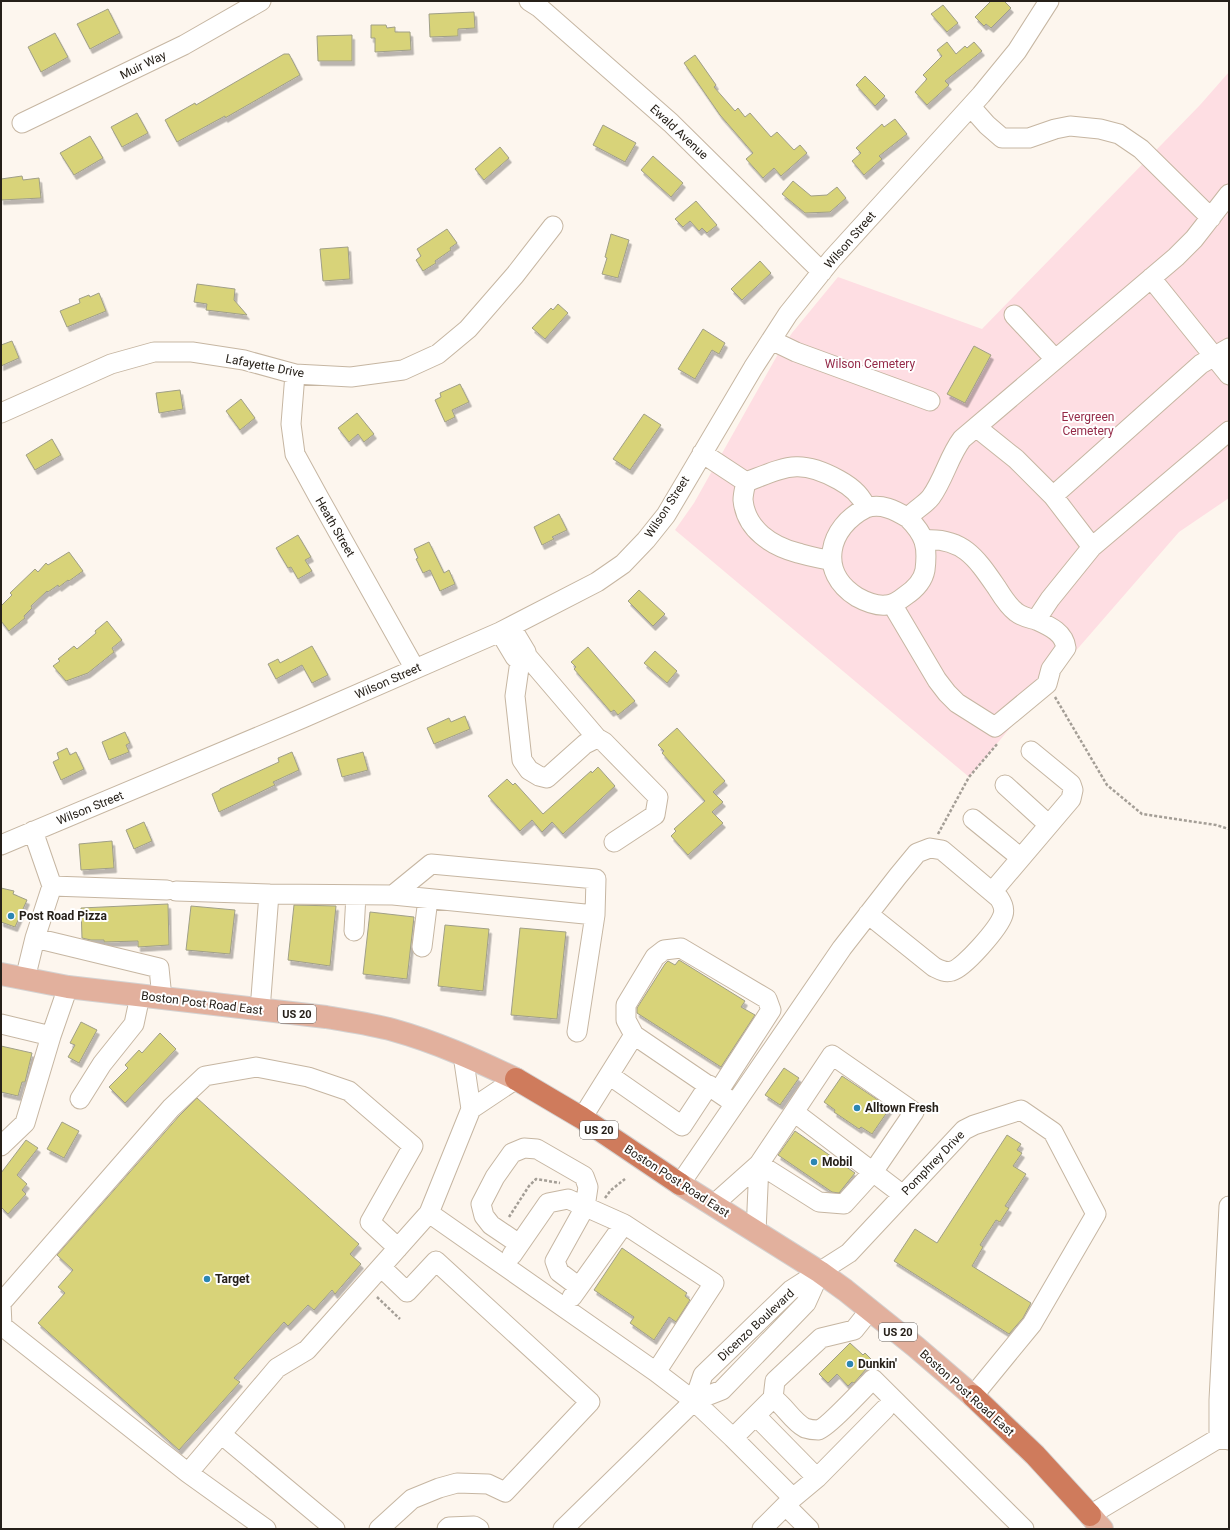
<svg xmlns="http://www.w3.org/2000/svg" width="1230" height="1530" font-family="Roboto,sans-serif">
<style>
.green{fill:#fedee3}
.building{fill:#d8d379;stroke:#a09f87;filter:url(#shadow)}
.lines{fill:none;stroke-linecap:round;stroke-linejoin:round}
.minor-casing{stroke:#c6b6a2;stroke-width:21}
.major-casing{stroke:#d4d2d1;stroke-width:24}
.highway-casing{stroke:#d4d2d1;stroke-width:24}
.path{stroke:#a49e96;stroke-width:2.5;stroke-dasharray:3 2;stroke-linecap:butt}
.minor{stroke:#fff;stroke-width:19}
.major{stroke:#e2b09d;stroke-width:22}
.highway{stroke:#cf7b5c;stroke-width:22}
.poi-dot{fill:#2b86b3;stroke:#fff;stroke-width:1.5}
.labels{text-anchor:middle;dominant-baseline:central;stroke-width:4;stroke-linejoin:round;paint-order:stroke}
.shield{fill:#fff;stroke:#67635e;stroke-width:1}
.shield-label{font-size:11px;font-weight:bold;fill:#262019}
.street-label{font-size:12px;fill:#262019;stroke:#fff}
.park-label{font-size:12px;fill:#942a48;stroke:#fff}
.poi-label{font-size:12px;font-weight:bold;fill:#262019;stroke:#fff;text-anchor:start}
</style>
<defs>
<filter id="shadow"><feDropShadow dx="2.5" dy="4.5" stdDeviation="0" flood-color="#0004"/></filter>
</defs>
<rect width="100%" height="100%" fill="#fdf6ee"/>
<path class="green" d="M1229,72V498L1179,532L1047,684L969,777L675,530L694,503L778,354L792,333L838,277L982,329L1200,105Z"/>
<path class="building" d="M991,1H1004L1011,8L991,28L986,24L984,26L975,17Z
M943,5L958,23L947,32L931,14Z
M108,9L120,33L90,49L77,24Z
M474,12L475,28L458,29V36L430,37L429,14Z
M371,25H386L387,28L395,27V32H410L411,50L375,52V38H371Z
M55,33L68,57L41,72L28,47Z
M352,35V61H318L317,36Z
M947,42L956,54L965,46L967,48L974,42L982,51L945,81L949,85L927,105L915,92L927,79L923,75L942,56L937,50Z
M284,54H289L300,75L225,118V116L177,142L165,120L195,103L196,105Z
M695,55L716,85L714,87L735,111L738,108L745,117L750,113L771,137L777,132L794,150L800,145L807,153L781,176L774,168L763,178L746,159L753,153L720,115L684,63Z
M865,76L885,96L875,106L856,85Z
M137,113L148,133L122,147L111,127Z
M895,119L907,134L879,156L882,159L864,175L852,161L861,153L856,148L882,124L884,127Z
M603,125L636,143L625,162L593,145Z
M90,136L103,158L74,175L60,153Z
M500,147L509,158L484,180L475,169Z
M653,156L683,183L671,197L641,170Z
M22,176L23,180L39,178L41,198L1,200V179Z
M793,181L811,196L827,195L837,187L846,198L830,212L805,213L782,194Z
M696,201L717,225L707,233L702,228L699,231L690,221L683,227L675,219Z
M447,229L457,243L450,248L451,250L435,261L436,263L423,271L416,260L421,256L417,249Z
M611,234L629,240L618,278L602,274L607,258L605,257Z
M348,247L350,279L323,281L320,249Z
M760,261L771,273L742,300L731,289Z
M197,284L235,289L234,300L247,315L206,310L207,304L194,302Z
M99,293L106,311L67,327L60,311L80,303L79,299L89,295L90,297Z
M558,304L568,313L545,339L532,328L551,308L553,310Z
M703,329L725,343L719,354L712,350L695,379L678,369Z
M12,341L19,358L1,366V345Z
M974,346L991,355L965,403L947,394Z
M460,384L469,402L452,410L455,417L445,422L435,400L441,397L440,393Z
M180,390L183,409L159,413L156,393Z
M241,399L255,418L240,430L226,411Z
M357,413L374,434L364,442L358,434L349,442L338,428Z
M644,414L661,425L630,470L613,459Z
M52,439L61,455L35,470L26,455Z
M559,514L567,530L552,537L554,539L542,545L534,527Z
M298,535L311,557L305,560L312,571L298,579L291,567L288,568L276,548Z
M429,542L444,573L449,570L455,584L440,591L430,570L423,573L416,559L418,558L414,549Z
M69,552L83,571L69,581L68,580L59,587L58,585L48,592L47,591L31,606L32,608L24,616L25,618L9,631L1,621V606L12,595L10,593L35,569L38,572L46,563L48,565Z
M639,590L665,614L653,626L628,601Z
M107,621L122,640L112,648L114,652L88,673L66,681L53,666L60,661L58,659L74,646L77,649L96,633L95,631Z
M312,646L328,675L312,683L302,665L276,679L268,664L278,659L280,663Z
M588,647L635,701L618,715L614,710L611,712L574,669L576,667L571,662Z
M655,651L677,671L667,683L644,663Z
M465,716L470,729L434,744L427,728L449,718L451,722Z
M677,728L725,781L713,792L723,802L712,812L723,823L688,855L671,836L676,831L674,829L705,801L662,753L664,751L658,745Z
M125,732L130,743L126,745L129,752L109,760L102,742Z
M67,748L70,755L76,752L84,769L61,780L53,762L59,759L57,753Z
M292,752L299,770L273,782L275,785L219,812L212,794L220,790V789L279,762L278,758Z
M363,752L368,770L342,777L337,759Z
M598,767L615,786L563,834L552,822L542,832L532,820L520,831L488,796L507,779L513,785L515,783L543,814L591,771L592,773Z
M144,822L152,841L134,849L126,830Z
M112,841L114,868L81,870L79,844Z
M1,888L14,891L13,894L27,900L15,927L1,922Z
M168,904L169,945L138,947V941L104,942V940H91L82,938L81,908Z
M294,905L336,906L330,966L288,960Z
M191,906L235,910L230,954L186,950Z
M370,912L414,917L407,979L363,974Z
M445,925L489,929L483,991L438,986Z
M520,928L566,932L557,1019L511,1015Z
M679,960L745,1001L741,1007L755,1015L721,1067L637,1013V1008L665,964L668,961L675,965Z
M81,1022L97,1030L79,1063L68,1057L75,1045L70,1043Z
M160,1033L176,1049L125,1103L109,1087L128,1068L125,1065L139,1050L142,1053Z
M1,1046L32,1053L25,1082H22L18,1096L1,1092Z
M784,1068L799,1078L780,1105L765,1095Z
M842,1076L890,1108L872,1134L861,1127L859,1129L834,1112L835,1110L824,1102Z
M197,1098L359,1244L350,1254L361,1264L335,1294L332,1290L314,1310L308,1305L288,1326L284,1322L234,1378L240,1382L179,1450L38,1323L65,1293L58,1287L73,1270L57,1255L179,1116Z
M62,1122L79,1131L64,1158L47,1149Z
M795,1131L855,1173L839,1193L832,1192L778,1155Z
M1007,1135L1021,1144L1017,1150L1022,1153L1013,1166L1026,1174L1005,1206L1009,1208L1000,1222L996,1220L980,1245L983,1247L972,1266L1031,1303L1023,1318L1009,1334L894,1261L915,1229L937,1243Z
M26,1140L38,1148L17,1175L27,1184L22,1190L26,1194L8,1214L1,1207V1173Z
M622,1248L687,1293L685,1296L690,1300L676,1322L669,1317L654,1340L630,1323L634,1317L594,1290Z
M850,1343L863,1355L865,1353L873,1361L854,1383L852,1382L848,1386L837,1374L828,1383L819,1374Z"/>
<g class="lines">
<g class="minor-casing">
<path id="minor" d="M529,1L540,8L671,123L822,272
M971,107L987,125L1002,138H1029L1055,129L1070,126L1100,129L1119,134L1141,149L1211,218
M22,123L184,45L261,1
M1151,278L1229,375
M1014,315L1055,359
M771,340L796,352L930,401
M295,374L291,424L295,454L318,496L415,669
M1,413L111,364L154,352H192L244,360L295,374L351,377L403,370L438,354L468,329L515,275L553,226
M976,427L1016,459L1053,496
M702,453L746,482
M866,508C881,503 895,510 908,518
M924,540C963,537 977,559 997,588C1002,596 1008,606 1016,612C1022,617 1029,618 1036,620
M1092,547L1229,431
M831,560C819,559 809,556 798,553C772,546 746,530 743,500C743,494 745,487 746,482C786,467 799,458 839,480C850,486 862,496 866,508C828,527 817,572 857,597C866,602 876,606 886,605C893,605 900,600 905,596C914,590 923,581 925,570C928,546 925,535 908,518C914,510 925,505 931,497C944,479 949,456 962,439L1176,257L1194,239L1229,194
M892,604L937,680L947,693L957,703L995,727L1047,684L1051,669L1066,648C1064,632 1049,626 1036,620L1050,599L1092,547L1053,496L1201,364L1229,348
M500,632L515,657L520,661L527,656L526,652L511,627
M527,656L597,738
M520,661L515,696L522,760L529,770L539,776L547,778L585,744L597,738L604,742L658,797L655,815L614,842
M1005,785L1049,825
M973,819L1021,858
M1,845L303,718L500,632L597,582L623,564L646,540L666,515L753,368L788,314L832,259L981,95L1017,51L1049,1
M52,886L167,890
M176,891L269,894L393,895L595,915L596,879L431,864L393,895
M992,892L1071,799L1073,790L1071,784L1031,751
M354,931L356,895
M35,938L159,968L162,998
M422,947L428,899
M25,979L35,938L52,886L33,831
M260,1010L269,894
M1,1024L51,1036
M577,1032L595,915
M634,1035L626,1020V1005L655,957L664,950L681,948L767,999L771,1010L718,1092
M609,1075L682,1126L709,1085
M80,1099L102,1064L134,1024L140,996
M471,1109L516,1079
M582,1118L634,1035L728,1099
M1,1146L25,1123L51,1036L68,987
M759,1164L819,1202L844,1204L873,1172L914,1112L832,1055L794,1112
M680,1184L842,948L898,876L917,853L930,848L942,850L999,898C1003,904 1005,909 1003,915C999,928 964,968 952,971C945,973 940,970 934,967L868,914
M713,1205L759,1164L794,1112L903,1195
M429,1213L656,1372L694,1401L733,1438L793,1498L762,1529
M756,1232L759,1164
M519,1244L491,1225L484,1216L481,1204L495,1177L512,1153L524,1148L537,1149L584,1176L588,1187L585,1207L555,1261L559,1272L579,1287
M512,1255L548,1203L568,1199L624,1224
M572,1297L624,1224L714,1283L656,1372
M1,1303L171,1108L205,1076L256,1067L308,1077L349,1091L413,1146L370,1222L398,1248
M1,1303L2,1326L188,1473
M773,1398C785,1406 792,1421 805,1428C808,1429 815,1430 818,1430C827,1428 864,1388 873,1379L1024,1529
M694,1401L703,1375L791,1290L849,1253L964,1130L974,1125L1021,1110L1053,1132L1096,1214L1032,1324L973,1396
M756,1416L817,1478
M221,1434L335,1529
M733,1438L773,1398L775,1381L821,1338L854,1330L870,1310
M1219,1438V1400L1229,1206
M793,1498L817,1478L885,1409
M786,1506L809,1529
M1090,1515L1219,1438L1229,1440
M266,1529L188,1473L277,1368L307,1350L429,1213L471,1109L463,1055
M379,1529L412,1499L439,1488L457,1483L488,1484L505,1492L590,1402L436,1261L407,1292L381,1267
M447,1529L449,1527L474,1526L479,1529
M563,1529L694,1401L722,1390L806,1303L820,1272"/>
</g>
<g class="major-casing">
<path id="major" d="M1,974L68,987L326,1017C349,1021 371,1024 393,1030C436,1042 476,1060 516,1079
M680,1184L820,1272L845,1290L916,1347L973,1396
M1090,1515L1102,1529"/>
</g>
<g class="highway-casing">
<path id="highway" d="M516,1079L582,1118L680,1184
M973,1396L1035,1455L1090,1515"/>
</g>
<path class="path" d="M1055,697L1107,785L1142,814L1216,825L1229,829
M938,834L969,777L998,743
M605,1198L611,1190L625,1179
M509,1217L529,1186L536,1179L560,1183
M377,1297L400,1319"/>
<use href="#minor" class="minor"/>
<use href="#major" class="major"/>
<use href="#highway" class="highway"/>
</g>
<g class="poi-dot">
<circle cx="11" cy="916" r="4"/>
<circle cx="857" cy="1108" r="4"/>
<circle cx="814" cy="1162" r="4"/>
<circle cx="207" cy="1279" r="4"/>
<circle cx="850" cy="1364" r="4"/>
</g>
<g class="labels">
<g class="shield">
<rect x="278" y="1005" width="38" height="18" rx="3"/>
<rect x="580" y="1121" width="38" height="18" rx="3"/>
<rect x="879" y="1323" width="38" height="18" rx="3"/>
</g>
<g class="shield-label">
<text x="297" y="1014">US 20</text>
<text x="599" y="1130">US 20</text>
<text x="898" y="1332">US 20</text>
</g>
<g class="street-label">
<text transform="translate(143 65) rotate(-26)">Muir Way</text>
<text transform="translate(679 132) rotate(43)">Ewald Avenue</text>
<text transform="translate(850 240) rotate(-49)">Wilson Street</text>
<text transform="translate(265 366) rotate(11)">Lafayette Drive</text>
<text transform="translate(667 507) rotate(-57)">Wilson Street</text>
<text transform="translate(335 527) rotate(60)">Heath Street</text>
<text transform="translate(388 681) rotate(-24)">Wilson Street</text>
<text transform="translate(90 808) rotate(-22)">Wilson Street</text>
<text transform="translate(202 1003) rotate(7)">Boston Post Road East</text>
<text transform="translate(933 1163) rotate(-46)">Pomphrey Drive</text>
<text transform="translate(677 1181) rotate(33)">Boston Post Road East</text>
<text transform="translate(756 1325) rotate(-43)">Dicenzo Boulevard</text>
<text transform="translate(967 1393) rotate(42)">Boston Post Road East</text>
</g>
<g class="park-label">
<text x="870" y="364">Wilson Cemetery</text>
<text x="1088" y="417">Evergreen<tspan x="1088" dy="14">Cemetery</tspan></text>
</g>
<g class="poi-label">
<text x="19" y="916">Post Road Pizza</text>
<text x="865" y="1108">Alltown Fresh</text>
<text x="822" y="1162">Mobil</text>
<text x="215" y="1279">Target</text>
<text x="858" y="1364">Dunkin'</text>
</g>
</g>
<rect width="1230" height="1530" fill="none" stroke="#262019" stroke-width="4"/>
</svg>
